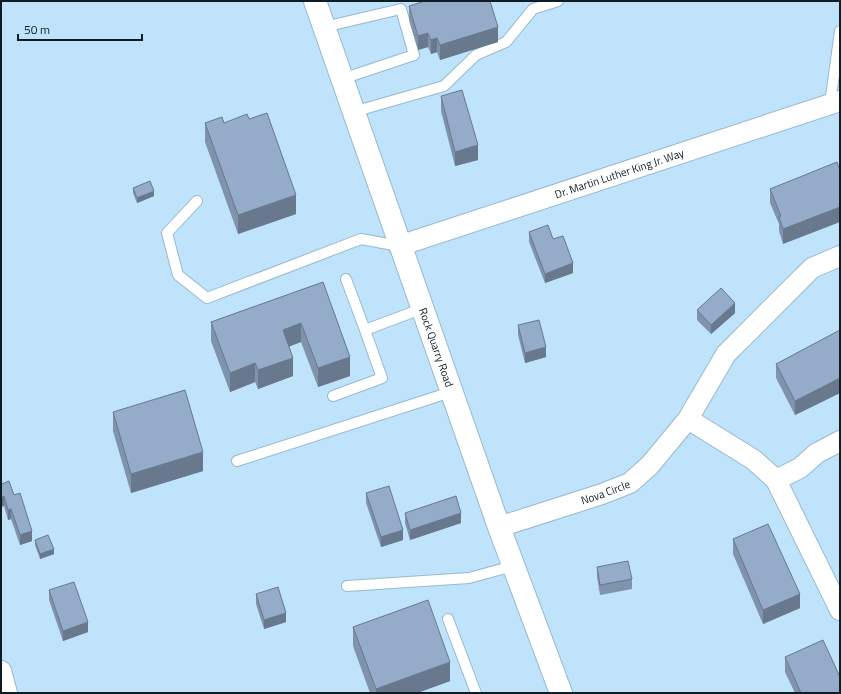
<svg xmlns="http://www.w3.org/2000/svg" width="841" height="694" font-family="'Titillium Web',sans-serif">
<style>
.lines{fill:none;stroke-linecap:round;stroke-linejoin:round}
.service-casing{stroke:#96b9d0;stroke-width:12}
.minor-casing{stroke:#96b9d0;stroke-width:22}
.tertiary-casing{stroke:#96b9d0;stroke-width:24}
.service{stroke:#fff;stroke-width:10}
.minor{stroke:#fff;stroke-width:20}
.tertiary{stroke:#fff;stroke-width:22}
.wall{fill:#7f93ad}
.shaded-wall{fill:#68788d}
.building{fill:#94abc9;stroke:#68788d}
.labels{text-anchor:middle;dominant-baseline:central;stroke-width:4;stroke-linejoin:round;paint-order:stroke}
.street-label{font-size:11px;fill:#0e1c24;stroke:#bee3fa}
</style>
<rect width="100%" height="100%" fill="#bee3fa"/>
<g class="lines">
<g class="service-casing">
<path id="service" d="M324,27L401,9L414,55L342,79
M830,104L840,31
M353,112L444,86L476,55L506,42L533,9L558,1
M197,201L167,233L178,275L207,298L361,239L399,246
M346,279L365,330L421,309
M333,396L382,378L365,330
M237,461L451,392
M347,586L469,578L513,566
M448,619L476,693"/>
</g>
<g class="minor-casing">
<g id="minor">
<path id="s1" d="M399,246L840,101"/>
<path d="M688,419L754,460L776,480L840,610"/>
<path d="M776,480L800,468L817,453L840,441"/>
<path id="s2" d="M499,527L602,494L630,483L650,465L688,419L726,354L812,268L840,256"/>
<path d="M1,671L7,693"/>
</g>
</g>
<g class="tertiary-casing">
<g id="tertiary">
<path id="s3" d="M315,1L499,527L561,693"/>
</g>
</g>
<use href="#service" class="service"/>
<use href="#minor" class="minor"/>
<use href="#tertiary" class="tertiary"/>
</g>
<path class="wall" d="M409,6L498,42L440,60L437,52L431,54L428,47L418,50L409,20Z
M441,96L478,160L455,166L441,111Z
M249,119L296,214L238,234L205,142V123H224Z
M840,170L783,244L779,231V224L770,203V189Z
M133,188L154,196L137,203L133,193Z
M529,232L553,239L573,273L545,283L529,242Z
M323,282L350,376L318,387L301,342L289,346L293,376L258,389L255,382L230,392L211,341V322Z
M697,310L735,313L711,334L697,320Z
M518,325L546,357L525,363L518,335Z
M840,330V393L795,415L776,378V364Z
M113,412L203,471L131,493L113,431Z
M2,484L14,495L32,541L20,545L11,519L8,520L4,506Z
M366,493L403,540L381,547L366,503Z
M405,513L461,523L410,540L405,523Z
M733,539L800,608L763,624L733,554Z
M35,540L54,554L40,559L35,545Z
M597,567L632,579V589L600,595L597,577Z
M49,590L88,632L63,641L49,600Z
M256,594L286,622L264,629L256,604Z
M353,627L450,681L417,693H370L353,646Z
M785,657L840,693H795L785,672Z"/>
<path class="shaded-wall" d="M498,27V42L440,60V45Z
M428,33V47L418,50V36Z
M437,38V52L431,54V40Z
M478,145V160L455,166V152Z
M154,191V196L137,203V198Z
M296,195V214L238,234V215Z
M840,207V222L783,244V229Z
M573,263V273L545,283V274Z
M735,303V313L711,334V325Z
M301,323V342L283,349V330Z
M546,347V357L525,363V353Z
M350,357V376L318,387V368Z
M293,358V376L258,389V370Z
M255,363V382L230,392V373Z
M840,378V393L795,415V401Z
M203,452V471L131,493V474Z
M4,496V506L1,507V498Z
M11,509V519L8,520V510Z
M461,513V523L410,540V530Z
M403,530V540L381,547V537Z
M32,531V541L20,545V535Z
M54,549V554L40,559V554Z
M800,594V608L763,624V610Z
M286,613V622L264,629V620Z
M88,622V632L63,641V631Z
M450,662V681L417,693H376V689Z"/>
<path class="building" d="M425,1H490L498,27L440,45L437,38L431,40L428,33L418,36L409,6Z
M462,90L478,145L455,152L441,96Z
M267,113L296,195L238,215L205,123L222,117L224,123L247,114L249,119Z
M837,162L840,170V207L783,229L779,217L781,216L770,189Z
M150,181L154,191L137,198L133,188Z
M548,225L553,239L563,236L573,263L545,274L529,232Z
M323,282L350,357L318,368L301,323L283,330L293,358L258,370L255,363L230,373L211,322Z
M721,288L735,303L711,325L697,310Z
M539,320L546,347L525,353L518,325Z
M840,330V378L795,401L776,364Z
M185,390L203,452L131,474L113,412Z
M1,480L2,484L9,481L14,495L20,493L32,531L20,535L11,509L8,510L4,496L1,498Z
M389,486L403,530L381,537L366,493Z
M456,496L461,513L410,530L405,513Z
M768,524L800,594L763,610L733,539Z
M48,535L54,549L40,554L35,540Z
M628,561L632,579L600,585L597,567Z
M74,582L88,622L63,631L49,590Z
M278,587L286,613L264,620L256,594Z
M428,600L450,662L376,689L353,627Z
M823,640L840,677V693H801L785,657Z"/>
<g class="labels">
<g class="street-label">
<text stroke="none"><textPath href="#s1" startOffset="232">Dr. Martin Luther King Jr. Way</textPath></text>
<text stroke="none"><textPath href="#s3" startOffset="367">Rock Quarry Road</textPath></text>
<text stroke="none"><textPath href="#s2" startOffset="112">Nova Circle</textPath></text>
</g>
</g>
<rect width="841" height="694" fill="none" stroke="#0e1c24" stroke-width="4"/>
<path d="M18 34v6h124v-6" fill="none" stroke="#0e1c24" stroke-width="2"/>
<text x="24" y="34" font-size="12" fill="#0e1c24" stroke="#bee3fa" stroke-width="3" paint-order="stroke">50 m</text>
</svg>
